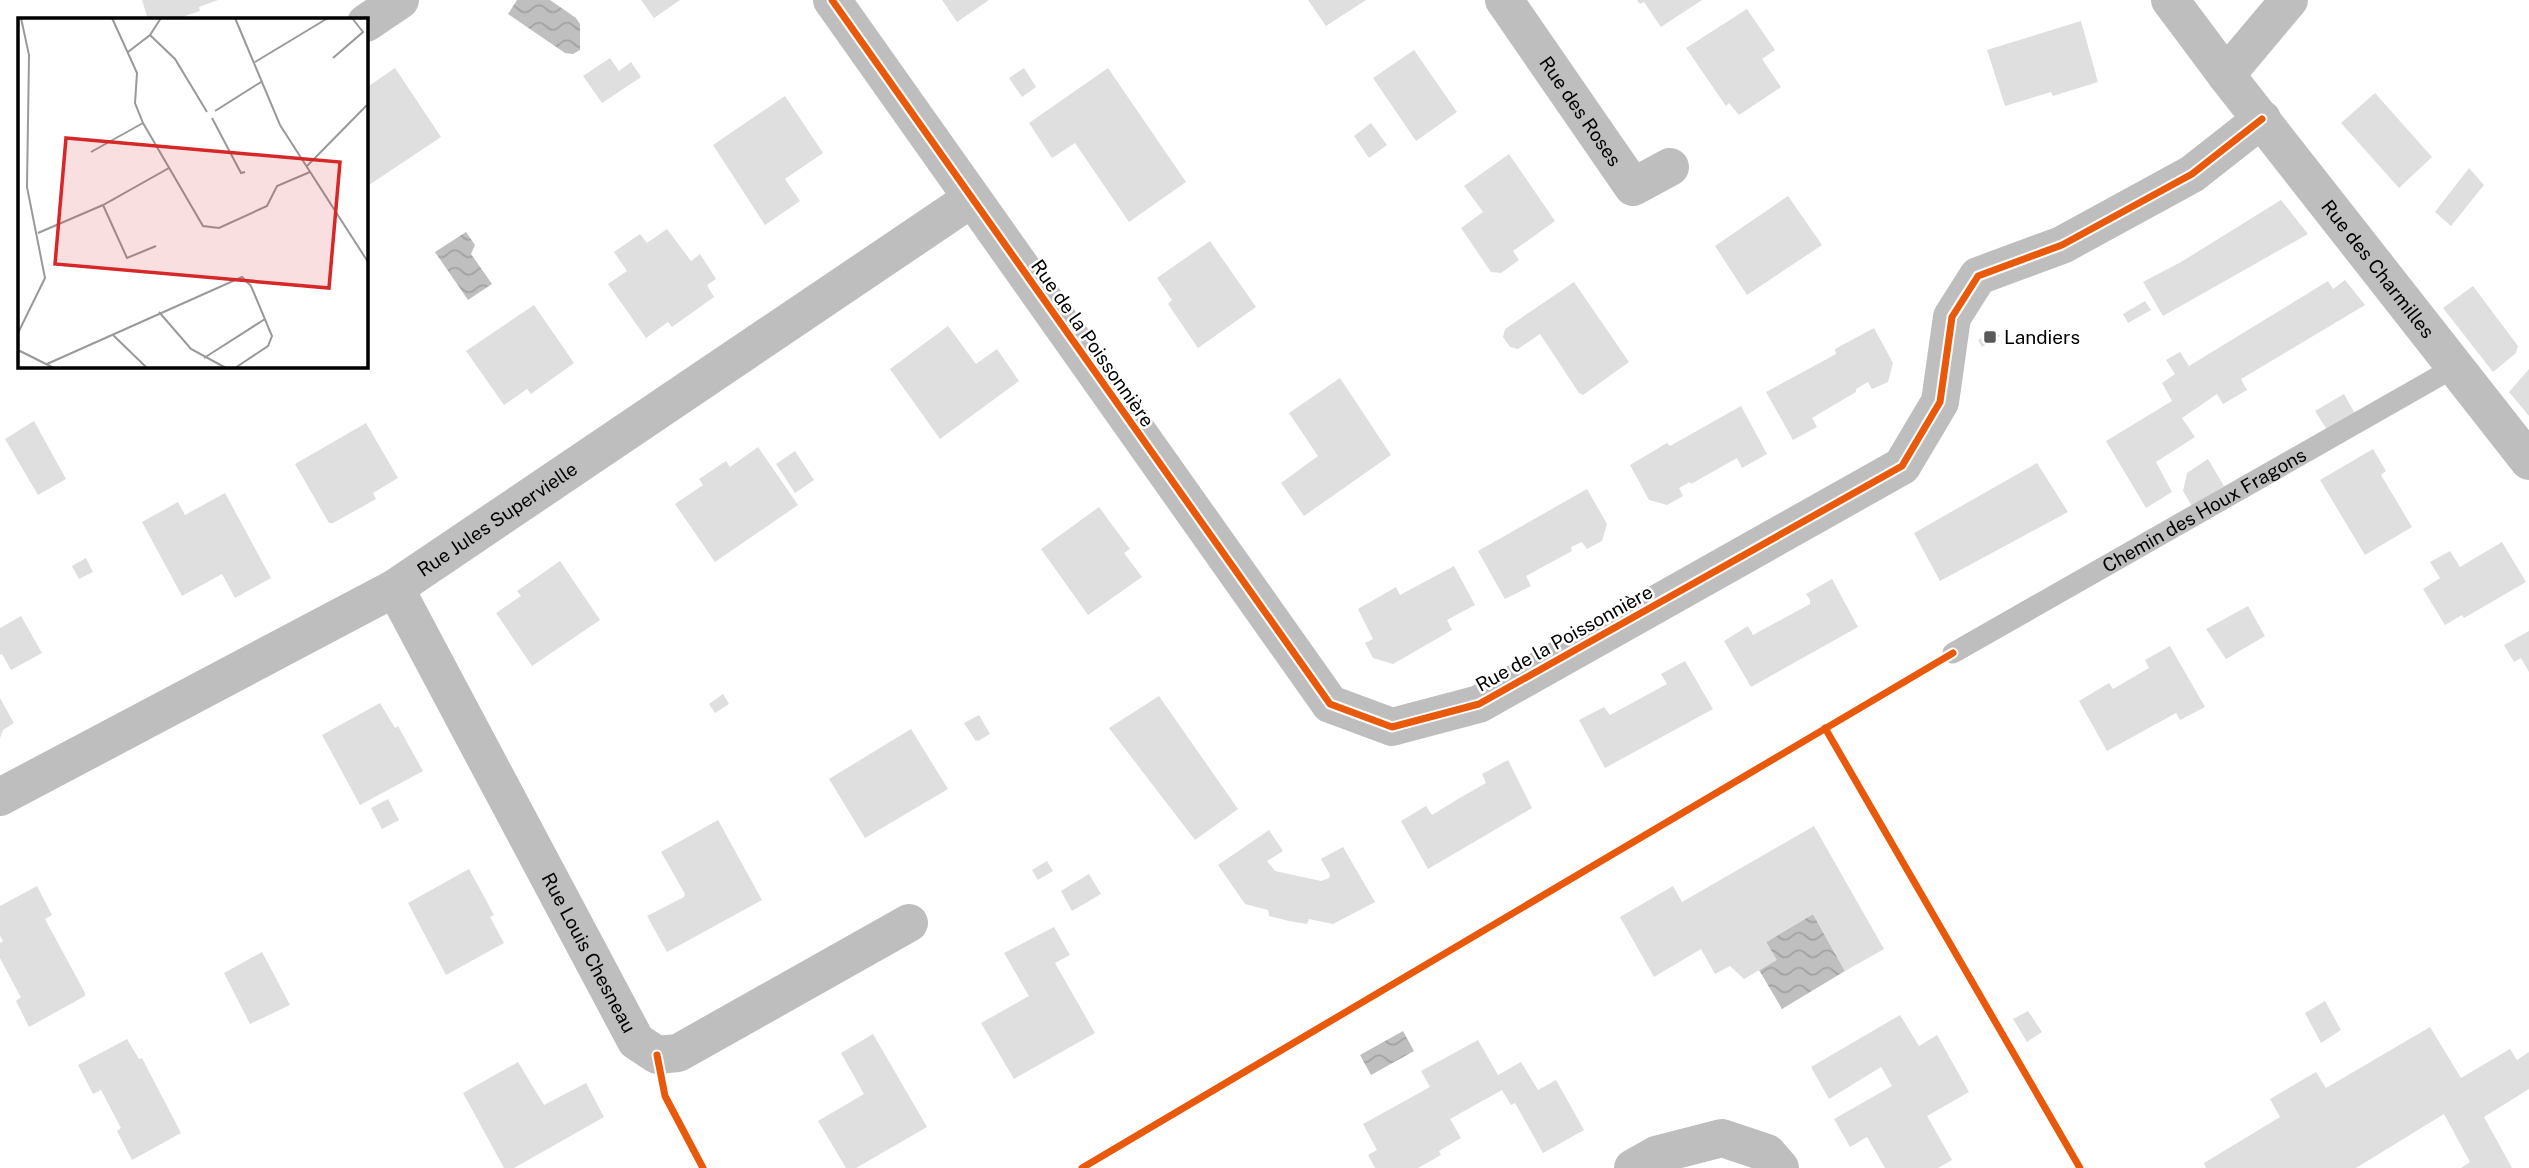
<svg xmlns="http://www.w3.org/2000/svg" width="2529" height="1168" font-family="'Public Sans',sans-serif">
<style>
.water{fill:url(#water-waves)}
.building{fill:#dfdfdf}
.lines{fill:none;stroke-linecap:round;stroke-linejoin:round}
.service{stroke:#bebebe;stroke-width:21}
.minor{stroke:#bebebe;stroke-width:38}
.cycleway-casing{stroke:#fff;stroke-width:11}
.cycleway{stroke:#e8590c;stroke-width:7}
.poi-dot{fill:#595959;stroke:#fff;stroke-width:2.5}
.labels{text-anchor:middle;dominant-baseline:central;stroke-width:5;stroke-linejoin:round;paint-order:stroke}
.street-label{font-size:19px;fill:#000;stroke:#fff}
.poi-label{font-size:19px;fill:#000;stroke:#fff;text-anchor:start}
.inset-road{fill:none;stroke:#999;stroke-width:2}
.view{fill:#d62828;fill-opacity:0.15;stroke:#d62828;stroke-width:3.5}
.inset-edge{fill:none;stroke:#000;stroke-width:3.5}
</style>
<defs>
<pattern id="water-waves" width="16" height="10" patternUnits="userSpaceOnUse" patternTransform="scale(1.75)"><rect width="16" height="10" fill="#bfbfbf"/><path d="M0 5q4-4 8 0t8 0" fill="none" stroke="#a2a2a2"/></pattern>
</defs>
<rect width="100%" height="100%" fill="#fff"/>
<path class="water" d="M517,0H550L576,18L580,24V50L573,54L565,53L508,14Z
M466,232L475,245L471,254L492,284L468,300L435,252Z
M1813,914L1845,971L1782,1009L1759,970L1776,960L1766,942Z
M1403,1031L1414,1051L1371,1075L1360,1055Z"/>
<path class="building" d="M142,0H218L199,7L200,11L176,19H148Z
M641,0H680L654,18Z
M942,0H989L957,22Z
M1308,0H1366L1326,26Z
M1637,0H1702L1661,27L1644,2L1640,4Z
M1747,9L1775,50L1762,59L1781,87L1739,115L1729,103L1726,106L1686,48Z
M2081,21L2098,82L2053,96L2051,92L2005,106L1987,50Z
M1414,50L1457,112L1416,141L1373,78Z
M610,58L619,71L631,62L641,77L602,103L583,76Z
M395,68L441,137L366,187V88Z
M1024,68L1036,87L1022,97L1009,78Z
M1108,68L1186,182L1129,222L1075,143L1052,158L1029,123Z
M2375,93L2432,157L2399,188L2341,123Z
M785,96L823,153L785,179L800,201L765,225L713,145Z
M1371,123L1387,145L1369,158L1354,136Z
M1509,154L1555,221L1513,251L1519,260L1501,273L1491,272L1461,228L1483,212L1464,186Z
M2469,168L2484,185L2451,226L2435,212Z
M1788,196L1822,245L1747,295L1715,246Z
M2281,200L2308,234L2163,316L2143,282L2181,262Z
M667,229L691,261L700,254L716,279L707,285L714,297L672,327L668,322L646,338L608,284L627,271L614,252L640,234L647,243Z
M1210,241L1256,307L1198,348L1168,304L1172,300L1157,278Z
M2345,280L2365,305L2241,379L2247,390L2223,404L2217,394L2182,418L2195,437L2156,462L2172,492L2146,508L2106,441L2172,401L2162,383L2175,374L2166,360L2180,352L2189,366L2328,281L2333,289Z
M1574,282L1629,362L1583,395L1579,393L1540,334L1518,349L1510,347L1503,337L1505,329Z
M2473,286L2518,346L2516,353L2493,372L2443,308Z
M2145,301L2151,310L2128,323L2123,314Z
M534,305L574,363L531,394L527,389L504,405L466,351Z
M948,326L976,364L997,349L1019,381L940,439L890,369Z
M1874,328L1893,363L1888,382L1872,389L1868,382L1856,389V392L1812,418L1817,427L1793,440L1766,392L1836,354L1835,349Z
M1995,330L2000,336L1982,347L1978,340Z
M2529,369V416L2509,392Z
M1340,378L1391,455L1304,516L1281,483L1318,456L1289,413Z
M2344,394L2357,417L2329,433L2315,411Z
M1741,406L1767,454L1742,468L1737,458L1691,484L1690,482L1679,488L1683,496L1667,505L1649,500L1630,465L1667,443L1670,446Z
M34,421L66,479L38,495L5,439Z
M366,423L398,478L373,493L376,499L333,523H329L295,464Z
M758,447L798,505L715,562L675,504L703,485L699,479L726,461L730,467Z
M2373,449L2386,471L2381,475L2412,527L2365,555L2320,480Z
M795,451L814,480L795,493L776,464Z
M2208,459L2224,486L2192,506L2183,491L2187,473Z
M2037,463L2068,512L1940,581L1914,533Z
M1587,489L1607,524L1602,541L1587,549L1582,542L1571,547L1572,551L1526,576L1531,586L1505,599L1478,551Z
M225,493L271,578L235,598L222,574L182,596L142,522L178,502L185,515Z
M1099,507L1130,549L1124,553L1142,577L1088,615L1041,549Z
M2502,542L2526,582L2464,618L2462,615L2445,625L2423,589L2440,578L2430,562L2450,551L2460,567Z
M86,558L93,572L79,579L72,566Z
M560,561L600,620L532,666L496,613L521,596L517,591Z
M1454,566L1475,605L1447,620L1452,630L1393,664L1373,658L1365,643L1373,639L1358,609L1396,587L1400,595Z
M1832,579L1858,627L1751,687L1724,641L1748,626L1753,635L1810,604V600L1806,594Z
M2248,606L2265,636L2226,659L2206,629Z
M21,616L42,653L11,670L2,654L0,655V628Z
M2529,631V672L2521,658L2514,662L2504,645Z
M2170,646L2205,707L2180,720L2176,713L2107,751L2079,701L2109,683L2113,689L2149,668L2145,660Z
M1685,661L1713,709L1605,768L1579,720L1604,707L1610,715L1621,709L1667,684L1661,674Z
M723,694L729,704L715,713L709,704Z
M1159,696L1238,809L1195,840L1109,728Z
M0,698L14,723L3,730L0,738Z
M380,703L395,728L398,726L423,771L360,805L322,735Z
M979,715L990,734L978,741L975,740L964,723Z
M911,729L948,789L865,838L829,779Z
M1508,760L1532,808L1428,869L1401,821L1426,806L1432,815L1458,799L1486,783L1482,774Z
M388,799L399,820L382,829L371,808Z
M718,820L762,900L667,952L647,916L684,897L685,894L661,852Z
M1814,826L1884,949L1845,971L1813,914L1766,942L1777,960L1744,979L1730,966L1715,974L1701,949L1654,977L1620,917L1673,886L1682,902Z
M1269,830L1283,851L1267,861L1275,871L1321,881L1329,878L1330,875L1321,859L1343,847L1375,902L1333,924L1309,919L1307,924L1289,921L1269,916L1268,910L1245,904L1218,865Z
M1047,861L1053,871L1038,880L1032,870Z
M469,869L494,915L490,917L504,943L446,975L408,903Z
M1089,874L1101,894L1072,911L1061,891Z
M37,886L52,915L45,919L85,993V996L29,1027L16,1001L21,997L19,994L0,958V943L3,941L0,936V906Z
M1054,927L1070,955L1055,963L1095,1033L1014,1079L981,1023L1029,996L1004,953Z
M262,952L290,1005L250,1024L224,973Z
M2325,1001L2341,1030L2321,1043L2305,1013Z
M2028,1011L2042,1032L2027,1042L2013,1019Z
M1900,1015L1919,1046L1937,1035L1969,1092L1927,1116L1952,1160L1938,1168H1885L1867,1137L1850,1147L1834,1119L1892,1086L1881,1067L1829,1099L1811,1067Z
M2430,1027L2461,1078L2510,1049L2517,1060L2529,1052V1089L2484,1117L2512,1168H2461L2470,1162L2444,1114L2356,1168H2206L2204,1163L2280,1117L2270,1099L2316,1072L2326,1088Z
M873,1034L927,1127L856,1168H846L818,1121L864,1094L841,1053Z
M127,1039L139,1059L142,1058L181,1133L132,1160L117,1131L121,1128L101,1090L93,1094L78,1065Z
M1478,1040L1498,1075L1521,1062L1538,1090L1556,1080L1584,1130L1543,1153L1515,1103L1511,1105L1502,1090L1450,1119L1461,1138L1439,1151L1441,1155L1418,1168H1375L1368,1155L1377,1150L1363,1124L1430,1087L1421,1071Z
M518,1062L544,1105L586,1083L604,1117L514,1168H504L463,1093Z"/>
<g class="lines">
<path class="service" id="s1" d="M1953,653L2455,367"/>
<g class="minor">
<path d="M832,0L1330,704L1392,727L1479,704L1902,466L1940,402L1952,317L1978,276L2062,245L2192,174L2262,119"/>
<path id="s2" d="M1504,0L1633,187L1670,167"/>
<path id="s3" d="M2170,0L2226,75L2529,461"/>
<path d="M366,23L400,0"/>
<path d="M2226,75L2289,0"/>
<path id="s4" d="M395,588L636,1041L657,1055L678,1053L909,923"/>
<path id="s5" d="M0,797L395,588L971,199"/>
<path d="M1633,1168L1656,1155L1722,1138L1767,1153L1780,1168"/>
</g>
<g class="cycleway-casing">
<path id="cycleway" d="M832,0L1330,704L1392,727L1479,704L1902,466L1940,402L1952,317L1978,276L2062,245L2192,174L2262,119
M1825,728L2080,1168
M657,1055L665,1096L703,1168
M1082,1168L1953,653"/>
</g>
<use href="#cycleway" class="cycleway"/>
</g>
<rect class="poi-dot" x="1983" y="330" width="14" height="14" rx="3.5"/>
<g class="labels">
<g class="street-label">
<text stroke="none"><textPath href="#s2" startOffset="135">Rue des Roses</textPath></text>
<text stroke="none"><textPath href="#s3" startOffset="340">Rue des Charmilles</textPath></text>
<text transform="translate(1093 343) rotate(55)">Rue de la Poissonnière</text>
<text stroke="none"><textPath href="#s1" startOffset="289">Chemin des Houx Fragons</textPath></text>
<text stroke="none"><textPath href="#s5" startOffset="570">Rue Jules Supervielle</textPath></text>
<text transform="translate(1564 638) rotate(-29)">Rue de la Poissonnière</text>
<text stroke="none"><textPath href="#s4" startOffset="413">Rue Louis Chesneau</textPath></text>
</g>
<g class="poi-label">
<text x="2004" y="337">Landiers</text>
</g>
</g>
<g transform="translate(18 18)">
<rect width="350" height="350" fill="#fff"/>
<path class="inset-road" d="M94,0L119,55L117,85L125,105L185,208L201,210L249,188L259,168L292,154M217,0L262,107L350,244M132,17L157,41L189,94M110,34L132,17L143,0M315,40L345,14L334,0M237,44L310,0M197,93L243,64M194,100L223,155L227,154M73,134L125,105M288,149L350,86M85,187L109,240L138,228M20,215L85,187L151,150M141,294L173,331L208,350M0,315L27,260L9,169L11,37L3,0M94,316L129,350M0,332L36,350M186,340L247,301M29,346L224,259L233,268L254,318L250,328L217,350"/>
<path class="view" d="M48,120L322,144L311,270L37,246Z"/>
<rect width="350" height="350" class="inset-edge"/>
</g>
</svg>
